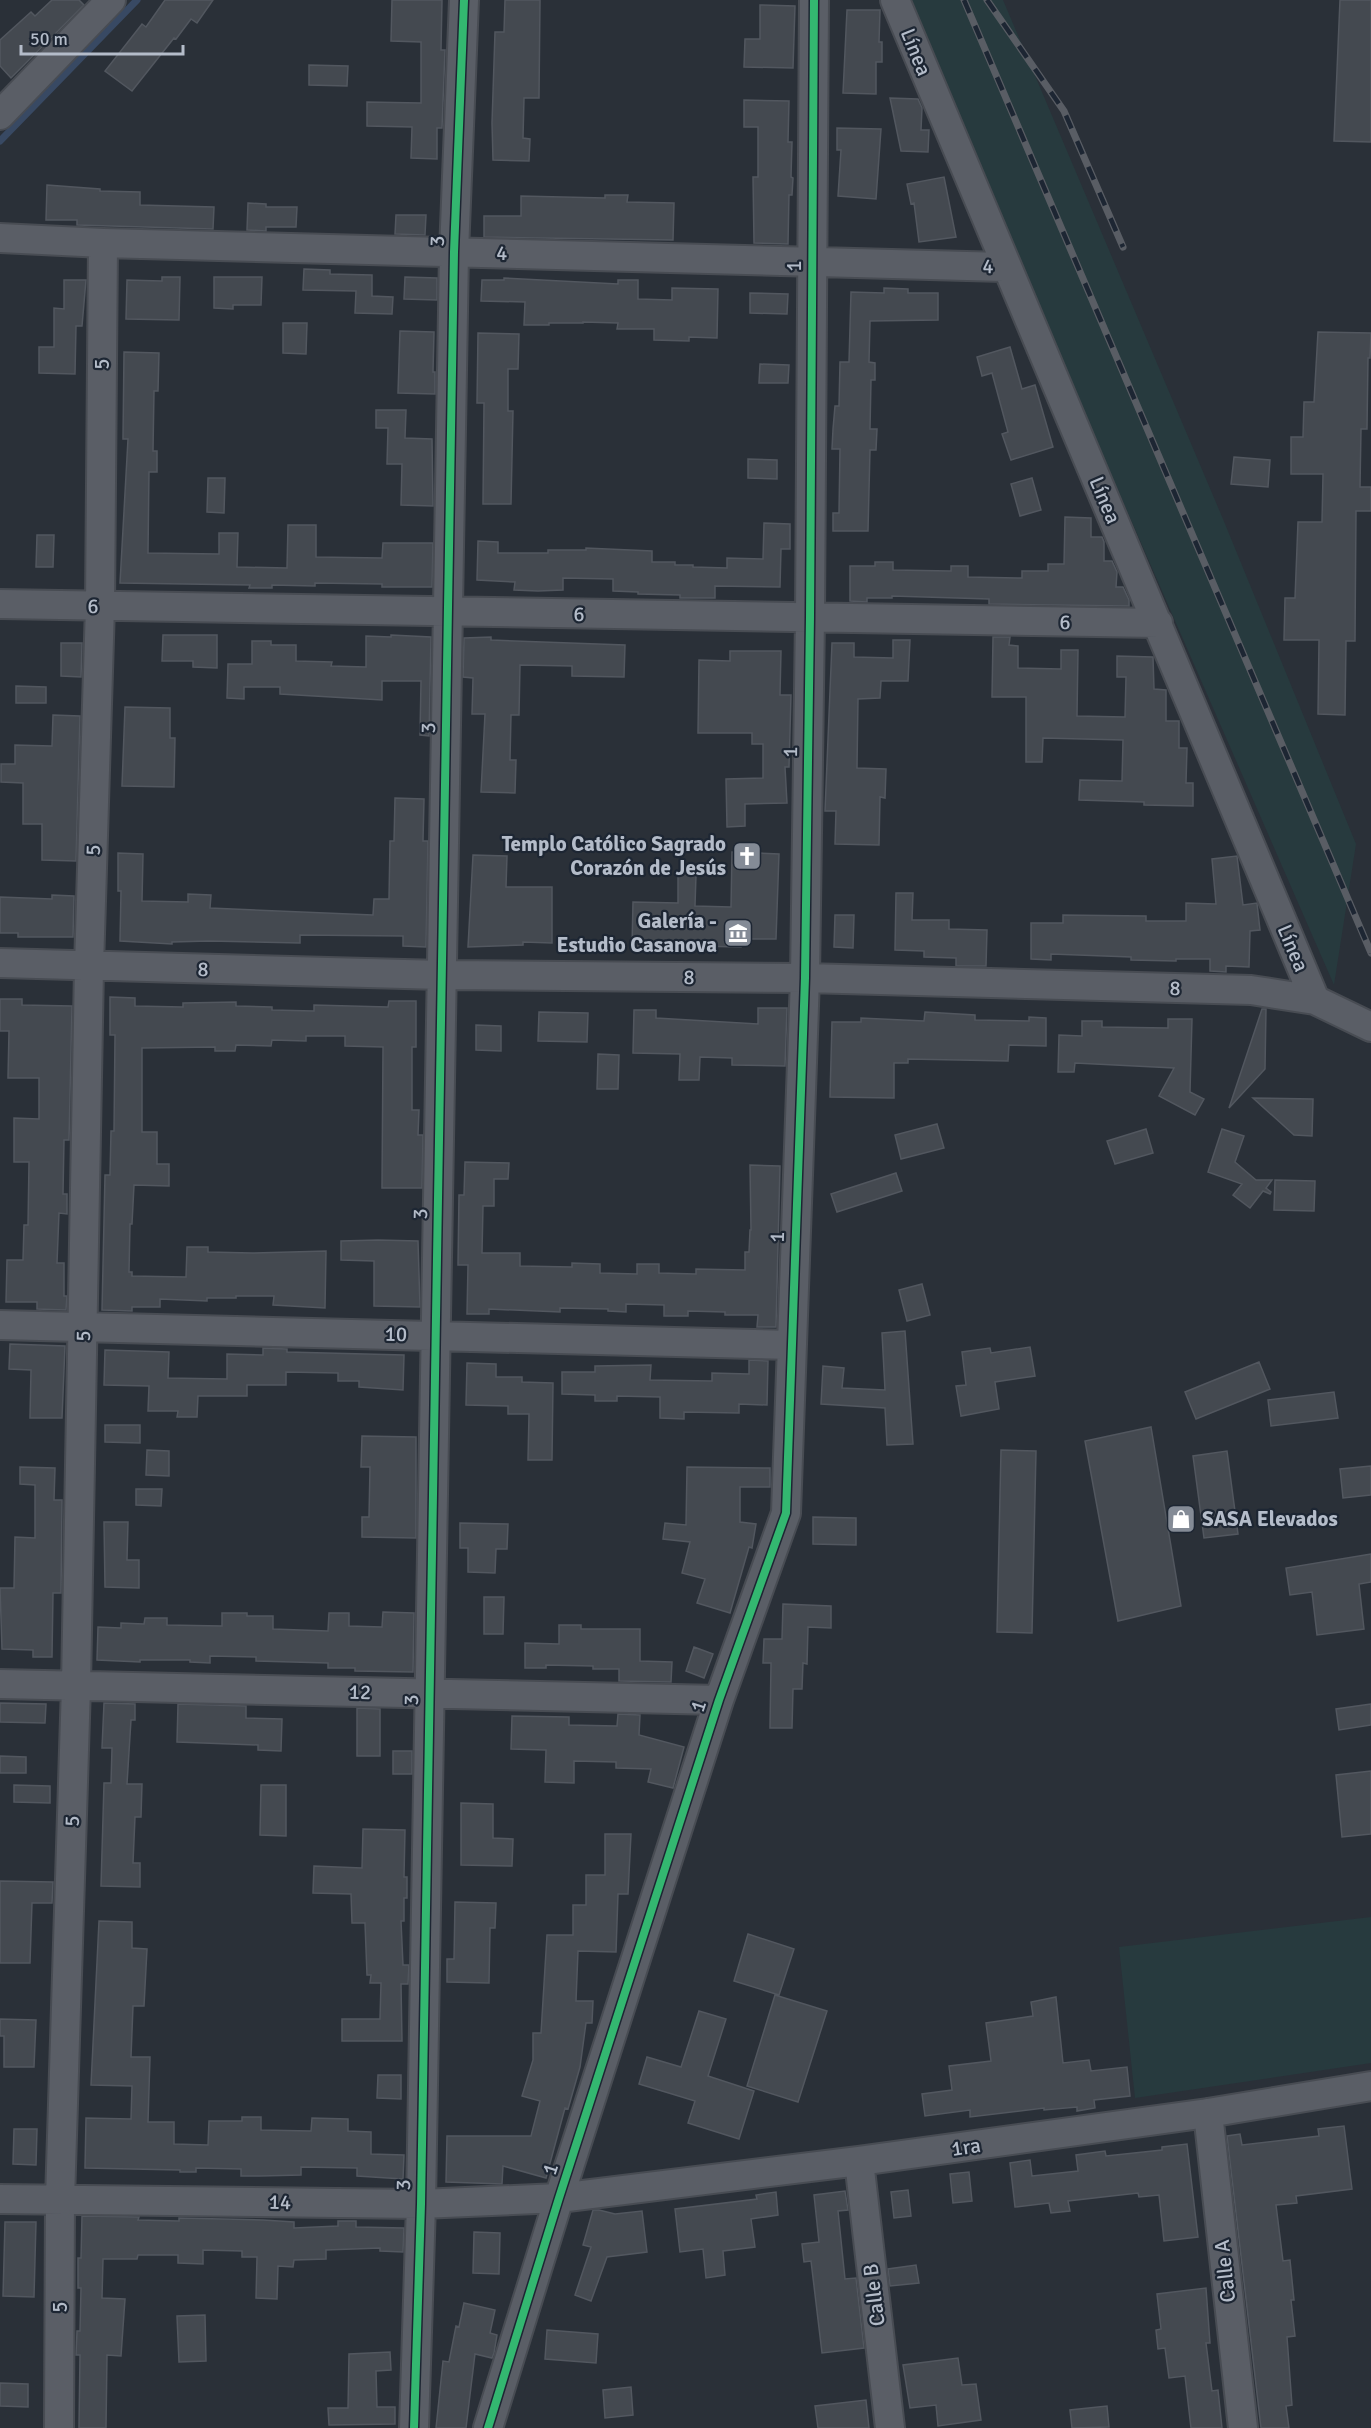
<svg xmlns="http://www.w3.org/2000/svg" width="1371" height="2428" font-family="Signika,sans-serif">
<style>
.green{fill:#273a3e}
.lines{fill:none;stroke-linecap:round;stroke-linejoin:round}
.stream{stroke:#384963;stroke-width:7}
.building{fill:#444950;stroke:#52575f;stroke-width:1.5}
.minor-casing{stroke:#484c53;stroke-width:32}
.minor{stroke:#5a5e66;stroke-width:28}
.rail-casing{stroke:#595d64;stroke-width:7}
.rail{stroke:#1d2633;stroke-width:4.5;stroke-dasharray:14;stroke-linecap:butt}
.cycleway-casing{stroke:#1d2633;stroke-width:11}
.cycleway{stroke:#33b770;stroke-width:8}
.labels{text-anchor:middle;dominant-baseline:central;stroke-width:4.5;stroke-linejoin:round;paint-order:stroke}
.street-label{font-size:21px;fill:#b4bcc9;stroke:#1d2633}
.poi-label{font-size:21px;font-weight:bold;fill:#b4bcc9;stroke:#1d2633;text-anchor:end}
</style>
<rect width="100%" height="100%" fill="#2a3038"/>
<path class="green" d="M904,0H1003L1223,519L1356,844L1334,985Z
M1371,1917V2063L1135,2098L1119,1947Z"/>
<g class="lines">
<path class="stream" d="M0,141L137,0"/>
</g>
<path class="building" d="M52,0H79L84,5L11,78L0,66V40L31,12L35,16Z
M165,0H213L197,23L191,19L176,39L174,38L132,91L105,71L142,24L146,27Z
M392,0H442L441,50H445L442,128H437V159L411,158L412,127L367,126V102L421,103V42L391,41Z
M505,0H540L539,98H524L523,138L530,139L529,161L493,160L492,123L495,32H504Z
M1340,0H1371V142L1334,141Z
M760,5L795,6L793,68L744,67L745,39H760Z
M847,10H880L879,42H882V62H876V94L843,93Z
M309,65L348,66L347,86L309,85Z
M890,98L918,99L922,108L921,130H929L928,152L901,151Z
M744,100L789,101L788,142H792L791,177L793,178L792,195H789L788,244L754,243L753,177H758V127H744Z
M837,128L881,129L876,199L838,196L841,150H837Z
M944,177L956,237L919,242L914,203L911,204L907,184Z
M47,185L100,189V191L140,192V205L214,207L213,229L77,225V220H46Z
M605,195H628L627,202L674,203L673,240L484,237V216H521V196L605,198Z
M248,203L266,204V207H297L296,227H266V231L247,230Z
M396,215H426L425,235L395,234Z
M304,269L330,270V274L372,275V296L393,297L392,314L355,313L356,291L303,290Z
M162,277H180L179,320L126,319L127,280L162,281Z
M214,277H262L261,305H233V309L214,308Z
M405,277L437,278V300L404,299Z
M504,278L618,284V280H638V299L672,300V288L718,289L717,338L689,337V341L654,340V329H617L618,323L583,322V323H549V325H524L525,302L481,301L482,280H504Z
M64,280H86L82,326H76L75,374L39,373V347H54V308L64,309Z
M884,288L908,289V293H938V320L870,321L869,362L875,363V380H871L870,429H877L876,450H870L868,531H833V513H839L840,449H832L833,429L835,406H839L840,362H849L851,292L884,293Z
M750,293L788,294L787,314L750,313Z
M283,323H307L306,354L283,353Z
M400,331L434,332L433,372H435V394L398,393Z
M1318,332L1371,333L1370,358H1368L1367,429H1361L1360,487H1371V511H1356L1355,641H1346L1345,715L1318,714L1319,640H1284L1285,598H1295L1298,522H1322L1323,474H1291V437H1303L1304,402H1314Z
M478,333L519,334L518,369H508V411H513L511,504H483L484,403H477Z
M1010,347L1022,389L1035,385L1053,447L1011,460L1002,434L1008,432L992,373L982,376L977,357Z
M124,352L159,353L158,391H154L153,451H157V472H149L148,553L219,554V533H238L237,567L287,568L288,525H316V557L382,558L383,543H433L432,587H382V584L315,583V586L272,585V588H249L250,585L120,583L128,439H123Z
M760,364L789,365L788,383H759Z
M376,410H406L405,438L432,439L433,506L401,505L402,464H387L388,428H376Z
M1234,457L1270,460L1268,487L1231,484Z
M748,459L777,460V479L748,478Z
M208,478H225L224,513L207,512Z
M1032,478L1041,510L1020,516L1011,484Z
M1065,517L1091,518V537H1102L1104,542V561H1112L1117,572L1116,587H1123L1129,600V606L989,604V599L892,596V598H867V602L850,601V566H875V562H893V570L951,571V566H968V577L1022,578V571H1048V564H1064Z
M764,523L790,524V549H781L780,587L715,586V598H680V595L638,594V592L613,591V579L563,578V590L538,591L514,590L515,582L477,580L478,541L498,542V553H548V550H586V548L652,551V562H675V565H693V567L727,568V558L763,559Z
M37,535H54L53,567H36Z
M163,635H217V668L193,667V661H162Z
M391,635L431,637L429,736L420,735L421,681H382V700L280,694V687H244V699L227,698L228,664H252V641H271V645H296V661L332,662L331,666L366,667V636L391,637Z
M491,637V640L625,645L624,677L572,676V666L520,665L519,715H511L510,760H516L515,793L481,792L485,714H472L473,678L463,677L464,638Z
M993,637H1010L1009,645L1018,646V668L1061,669V650H1078L1077,716L1125,717L1126,677H1117V656L1153,657L1154,689L1166,690V721H1179V748H1187L1186,783H1193V806L1144,805V802L1079,800L1080,780L1122,781L1123,740L1043,738L1042,762H1026V697H992Z
M893,640H910L908,681H881L880,698L858,699L857,768L886,769L885,798L880,797L879,845L835,844L836,811H825L832,643H854V657L893,658Z
M61,643H82L81,677L61,676Z
M730,651H781L780,695H791L789,767H785L787,803L745,804V826L727,827L726,779L763,778V744H752V733H698L699,660L730,661Z
M16,686L46,687V703H16Z
M125,707L170,708V738H175L174,787L122,786Z
M53,715L80,716L76,861L42,860V824H23V783L1,782V764H15V745L52,746Z
M395,798L424,799L423,841H428L426,947L403,946V936L300,935V943L209,941L172,942V944L120,941L121,891H118V853L143,854L142,901L188,902V894L211,895L210,908L373,915L374,899H389L390,841H394Z
M732,852L779,854L776,939H741V947L695,946V949L632,947L633,902L678,903V874L696,875L695,906L731,907Z
M473,855L507,856L506,887H552V943L523,942V945L468,947Z
M1237,856L1243,905L1257,903L1260,930L1250,931L1249,967L1226,966V972L1210,971V959H1176V961L1131,960V957L1051,954V960L1031,959V923H1063V915L1146,916V921H1186V903L1216,904L1212,859Z
M896,893H913L912,920H949V929L987,930L986,966H956V958L924,957V951L895,950Z
M52,895L74,896L73,937H18V933H0V897L52,899Z
M835,915H854L853,948L834,947Z
M110,997L135,998V1006L183,1007V1003L236,1002V1006L272,1007V1010L314,1011V1005L388,1007L389,1001H416V1047H412V1110H419L418,1135H423L422,1188H382L383,1047L345,1046V1036H306V1041L272,1040L271,1046L236,1045L235,1051H215V1047L142,1048V1132H157V1164H169V1186L134,1185L132,1224H130L129,1272H132V1276L186,1277L187,1247H208V1252L252,1253L326,1251L325,1308L273,1305L274,1296H236V1298H207V1301L160,1299V1307H132V1311L102,1310L105,1175H110L111,1131H114L115,1035H110Z
M0,999H22V1005L72,1006L69,1140H64L63,1194H67V1214L59,1213L57,1263H64V1296H67L66,1310L37,1309V1302H6L7,1260H23L24,1225H28L29,1162H14V1118L39,1119V1078H8L9,1031H0Z
M758,1008H787L785,1066L732,1065V1058L700,1057L699,1080H679L680,1054L633,1053L634,1010H656V1018L758,1024Z
M1262,1009H1266L1265,1069L1229,1108Z
M539,1012L588,1013L587,1042L538,1041Z
M925,1012L975,1015V1020L1029,1021V1017L1046,1018V1046L1009,1045L1008,1061L908,1059V1063H894V1098L830,1097L832,1022H861V1018L924,1021Z
M1168,1019H1192L1190,1092L1204,1099L1195,1115L1159,1096L1174,1068L1075,1063L1074,1072H1058L1059,1035L1082,1036V1021H1102V1027L1168,1028Z
M476,1025L501,1026V1051L476,1050Z
M598,1054L619,1055L618,1089H597Z
M1253,1098L1313,1099L1312,1136L1294,1135Z
M937,1124L944,1148L901,1159L895,1135Z
M1146,1129L1153,1153L1115,1164L1107,1141Z
M1222,1129L1244,1136L1235,1162L1256,1180H1272L1266,1188L1271,1192L1270,1194L1263,1191L1250,1208L1233,1195L1242,1184L1208,1172Z
M465,1162L509,1163L508,1179H494V1206H483L482,1253H520V1266L572,1267V1263L600,1264V1273L637,1274V1264H659V1273L696,1274V1269L745,1270V1252H749L750,1230H751L750,1165L780,1166L776,1327H757L758,1315H725V1312L688,1311V1316H664V1305L626,1304V1312L608,1311V1309L560,1308V1312L489,1309V1314H467L468,1265H458L459,1195H464Z
M896,1173L902,1191L837,1212L831,1194Z
M1275,1180L1315,1181L1314,1211L1274,1210Z
M378,1240L418,1241L420,1307L374,1306V1261L341,1260V1241Z
M922,1284L930,1315L907,1321L899,1290Z
M905,1331L913,1444L887,1445L885,1408L821,1404L823,1366L844,1368L842,1388L885,1390L882,1333Z
M10,1344L65,1346L62,1418H30L31,1370L9,1369Z
M1030,1347L1035,1376L995,1382L999,1409L961,1416L956,1386L966,1385L962,1352L990,1348L991,1353Z
M263,1348L287,1349V1352L404,1355L403,1390L359,1387V1381H338V1373L286,1372V1385H247V1396H198L197,1417H177L178,1411H148L149,1386L104,1385L105,1350L169,1352L168,1378L227,1379V1354L263,1355Z
M749,1360L768,1361L767,1405L739,1404V1413L684,1412V1419L660,1418V1397L617,1396V1401H595V1395L562,1394V1372H595V1366L651,1365L650,1380L712,1381V1373L749,1374Z
M1259,1362L1270,1389L1196,1419L1185,1392Z
M467,1363L496,1364V1377H522V1382L553,1383L552,1460H528L529,1414H508V1406L466,1405Z
M1334,1392L1338,1418L1271,1426L1268,1400Z
M105,1425H140V1443L105,1442Z
M1151,1427L1181,1606L1118,1621L1085,1441Z
M362,1436L416,1437V1538L362,1537V1517H369L370,1467H361Z
M147,1450L169,1451V1476L146,1475Z
M1001,1450L1036,1451L1032,1633L997,1632Z
M1227,1451L1238,1534L1204,1538L1193,1456Z
M1371,1466V1495L1343,1498L1340,1469Z
M20,1467L55,1468L54,1500H62L61,1593H53L52,1657H33V1650L2,1649L0,1588H14L15,1537L35,1538V1485L20,1484Z
M687,1467L770,1468V1487H740V1522L756,1524L752,1548L749,1547L730,1613L697,1603L705,1579L682,1573L690,1542L663,1539L665,1523L686,1525Z
M136,1489H162L161,1506L136,1505Z
M813,1517L856,1518V1545L813,1544Z
M104,1522H128L127,1560H139V1588L105,1587Z
M460,1523L508,1524L507,1549H496L495,1573L468,1572V1548H460Z
M1371,1554V1582L1359,1584L1364,1629L1317,1635L1312,1592L1290,1595L1286,1568Z
M484,1597H504L503,1634H484Z
M783,1604L831,1606V1628L808,1627L807,1664L803,1663L802,1689H793L792,1728H770L771,1663H763L764,1639H782Z
M383,1612L414,1613L413,1672L355,1671V1668H328V1663L256,1661V1657L210,1656V1663L190,1662V1660H140V1662L97,1660L98,1627L121,1628V1623L144,1624L145,1618H167V1625L222,1626V1613H247V1616H273V1629L328,1631L329,1613H349V1626L382,1627Z
M559,1625H581V1629H640V1661L672,1662L671,1682L619,1681V1669H593V1666L546,1665V1668H525V1643L559,1644Z
M694,1647L713,1654L704,1678L686,1671Z
M0,1703L46,1704L45,1723L0,1722Z
M104,1703L135,1704V1720H131L127,1784H142L141,1817H135L133,1863H140V1887L101,1886L104,1783H111L112,1748H102Z
M178,1704L246,1706V1718L282,1719L281,1751L258,1750V1745L177,1742Z
M1371,1704V1725L1339,1730L1336,1709Z
M357,1708L380,1709V1756H357Z
M618,1714L640,1715L639,1735L684,1747L673,1788L648,1782L651,1769L616,1768V1762L574,1761V1783L545,1782L546,1750L511,1749L512,1716L569,1717V1725L617,1726Z
M393,1751H412V1774H393Z
M0,1756L26,1757V1773H0Z
M1371,1771V1834L1342,1837L1336,1775Z
M14,1785L50,1786V1803L14,1802Z
M261,1785H286V1836L260,1835Z
M461,1803L493,1804V1838L513,1839L512,1866L461,1865Z
M363,1829L405,1830L404,1877H407V1898H404V1921H401L403,1965H409L408,1984H401L402,2041H342V2019H380L381,1983H370L371,1975H367L365,1923H352L351,1894L313,1893L314,1866L362,1868Z
M605,1834H631L628,1894H618L616,1952L578,1951L576,2001H593L592,2023H586L580,2067L568,2109L565,2108L546,2178L503,2166L502,2184L446,2182L447,2136H531L540,2101L522,2096L533,2060V2033H541L547,1935H573V1905H586V1875H605Z
M0,1881L53,1882L52,1903H32L30,1963H0Z
M455,1902L496,1903L495,1928H490L489,1983L447,1982V1959H454Z
M99,1921L132,1922V1948L147,1949L144,2006H133L131,2057H150L148,2122H174V2144L208,2145L209,2121H242V2117H261V2130L311,2131L312,2118L348,2119V2131L371,2132V2154L404,2155L403,2179L357,2176V2168L301,2167V2175L260,2176H241V2169L196,2168V2172H180V2170L85,2168L86,2118L131,2119L132,2086L91,2085Z
M748,1934L794,1949L779,1995L734,1981Z
M775,1995L827,2011L798,2102L747,2086Z
M1056,1997L1063,2063L1089,2060L1091,2071L1127,2067L1130,2096L1094,2100L1095,2108L1077,2111V2107L1044,2110V2108L970,2117V2110L925,2116L922,2094L952,2090L949,2066L991,2061L986,2023L1033,2016L1031,2002Z
M699,2011L726,2019L708,2076L754,2091L739,2139L688,2123L695,2101L639,2084L647,2057L681,2067Z
M0,2019L36,2020L34,2067H4V2036H0Z
M378,2075H401V2099L377,2098Z
M1344,2126L1352,2189L1296,2196L1297,2203L1276,2205L1283,2261L1290,2260L1294,2300H1291L1295,2336L1287,2337L1292,2405L1286,2406L1289,2428H1261L1227,2136L1240,2134L1242,2145L1319,2136L1318,2129Z
M14,2129H37L36,2165L13,2164Z
M1187,2144L1198,2237L1164,2241L1159,2195L1139,2197L1138,2193L1068,2201L1070,2211L1051,2213L1049,2203L1015,2207L1010,2163L1030,2160L1032,2176L1078,2171L1076,2155L1105,2151L1106,2156L1162,2150V2147Z
M969,2172L972,2201L953,2203L950,2174Z
M908,2190L911,2216L894,2218L891,2192Z
M845,2191L848,2210L838,2211L845,2279L856,2278L864,2348L822,2353L811,2261L804,2262L802,2244L819,2242L814,2195Z
M776,2192L778,2215L751,2219L755,2247L723,2251L725,2275L706,2278L703,2249L680,2252L675,2209L757,2199L756,2195Z
M593,2210H599L615,2214L642,2211L647,2252L607,2257L591,2301L575,2295L591,2247L583,2245Z
M82,2216L139,2217L138,2220L179,2221V2218L263,2220L294,2222V2228L338,2226V2221H356V2227L404,2228L403,2252L380,2251V2248L326,2250V2259L294,2260L293,2267L278,2266L277,2299L256,2298L257,2257H242V2251L203,2250V2264L178,2263V2255H138L137,2259H103L102,2298L125,2299L121,2356L107,2355L106,2428H79L80,2355H76L77,2331H80L81,2288H78V2258H81Z
M5,2222H36L34,2297L3,2296Z
M474,2232L500,2233L499,2274L473,2273Z
M916,2265L919,2283L890,2286L888,2269Z
M1206,2288L1210,2343H1206L1212,2391L1218,2390L1222,2428H1191L1185,2376L1169,2378L1165,2348L1158,2349L1156,2330L1161,2329L1157,2294Z
M464,2303L495,2310L490,2333L497,2335L494,2353L492,2358L475,2354L466,2428H436L443,2361L449,2362L456,2326L459,2327Z
M205,2315L206,2361L179,2362L177,2316Z
M547,2330L598,2334L596,2363L545,2359Z
M390,2352L391,2370L376,2371L377,2407H395V2424L329,2425L328,2408H348L349,2354Z
M958,2358L962,2385L976,2384L981,2420L938,2426L936,2405L910,2408L903,2365Z
M0,2383L28,2384V2407L0,2406Z
M631,2387L633,2415L605,2418L603,2390Z
M866,2400L869,2428H818L815,2406Z
M1107,2406L1109,2427L1072,2428L1070,2410Z"/>
<g class="lines">
<g class="minor-casing">
<path id="minor" d="M895,0C1032,334 1176,666 1315,1000
M0,115L111,0
M0,238L103,243L1004,267
M0,604L1158,623
M0,963L442,975L805,978L1251,990L1315,1000L1371,1027
M0,1325L791,1345
M0,1684L719,1700
M1208,2113L1243,2428
M859,2161L890,2428
M0,2199L421,2204L559,2198L859,2161L1208,2113L1371,2086
M59,2428L60,2200L76,1686L89,967L100,606L103,243
M414,2428L421,2204L454,252L464,0
M488,2428L559,2198L719,1700L786,1513L805,978L810,617L814,0"/>
</g>
<use href="#minor" class="minor"/>
<g class="rail-casing">
<path id="rail" d="M964,0L1371,953
M987,0L1064,111L1123,247"/>
</g>
<use href="#rail" class="rail"/>
<g class="cycleway-casing">
<path id="cycleway" d="M414,2428L421,2204L454,252L464,0
M488,2428L559,2198L719,1700L786,1513L805,978L810,617L814,0"/>
</g>
<use href="#cycleway" class="cycleway"/>
</g>
<defs>
<g id="church-square" transform="scale(1.5)"><rect x="-9" y="-9" width="18" height="18" rx="4" fill="#848b96" stroke="#1d2633"/><path d="M-1.2-6h2.4v3.5h3.3v2.4h-3.3V6h-2.4V-.1h-3.3v-2.4h3.3Z" fill="#fff"/></g>
<g id="museum-square" transform="scale(1.5)"><rect x="-9" y="-9" width="18" height="18" rx="4" fill="#848b96" stroke="#1d2633"/><path d="M0-6L6-3V-2H-6V-3ZM-5-1h2V3h-2ZM-1-1h2V3h-2ZM3-1h2V3H3ZM-6 4H6V6H-6Z" fill="#fff"/></g>
<g id="shop-square" transform="scale(1.5)"><rect x="-9" y="-9" width="18" height="18" rx="4" fill="#848b96" stroke="#1d2633"/><path d="M-5-2.5h2.3a2.7 3.5 0 0 1 5.4 0H5L5.5 6h-11ZM-1.5-2.5h3a1.5 2.3 0 0 0-3 0Z" fill="#fff"/></g>
</defs>
<g fill-rule="evenodd">
<use href="#church-square" x="747" y="856"/>
<use href="#museum-square" x="738" y="933"/>
<use href="#shop-square" x="1181" y="1519"/>
</g>
<g class="labels">
<g class="street-label">
<text transform="translate(916 52) rotate(68)">Línea</text>
<text transform="translate(437 241) rotate(-88)">3</text>
<text transform="translate(502 253) rotate(2)">4</text>
<text transform="translate(794 266) rotate(-90)">1</text>
<text transform="translate(988 266) rotate(1)">4</text>
<text transform="translate(102 364) rotate(-90)">5</text>
<text transform="translate(1105 500) rotate(67)">Línea</text>
<text transform="translate(93 606) rotate(1)">6</text>
<text transform="translate(579 614) rotate(1)">6</text>
<text transform="translate(1065 622) rotate(1)">6</text>
<text transform="translate(428 728) rotate(-89)">3</text>
<text transform="translate(790 752) rotate(-89)">1</text>
<text transform="translate(93 850) rotate(-88)">5</text>
<text transform="translate(1293 948) rotate(67)">Línea</text>
<text transform="translate(203 969) rotate(1)">8</text>
<text transform="translate(689 977) rotate(1)">8</text>
<text transform="translate(1175 988) rotate(1)">8</text>
<text transform="translate(420 1214) rotate(-89)">3</text>
<text transform="translate(777 1237) rotate(-88)">1</text>
<text transform="translate(396 1334) rotate(1)">10</text>
<text transform="translate(83 1336) rotate(-89)">5</text>
<text transform="translate(360 1692) rotate(1)">12</text>
<text transform="translate(411 1700) rotate(-89)">3</text>
<text transform="translate(698 1706) rotate(-72)">1</text>
<text transform="translate(72 1821) rotate(-88)">5</text>
<text transform="translate(966 2147) rotate(-8)">1ra</text>
<text transform="translate(550 2169) rotate(-72)">1</text>
<text transform="translate(403 2185) rotate(-89)">3</text>
<text transform="translate(280 2202) rotate(1)">14</text>
<text transform="translate(1225 2271) rotate(-96)">Calle A</text>
<text transform="translate(874 2295) rotate(-97)">Calle B</text>
<text transform="translate(60 2307) rotate(-90)">5</text>
</g>
<g class="poi-label">
<text x="726" y="844">Templo Católico Sagrado<tspan x="726" dy="24">Corazón de Jesús</tspan></text>
<text x="717" y="921">Galería -<tspan x="717" dy="24">Estudio Casanova</tspan></text>
<text x="1202" y="1519" text-anchor="start">SASA Elevados</text>
</g>
</g>
<path d="M21 45v9h162v-9" fill="none" stroke="#b4bcc9" stroke-width="3"/>
<text x="30" y="45" font-size="18" fill="#b4bcc9" stroke="#1d2633" stroke-width="4.5" paint-order="stroke">50 m</text>
</svg>
